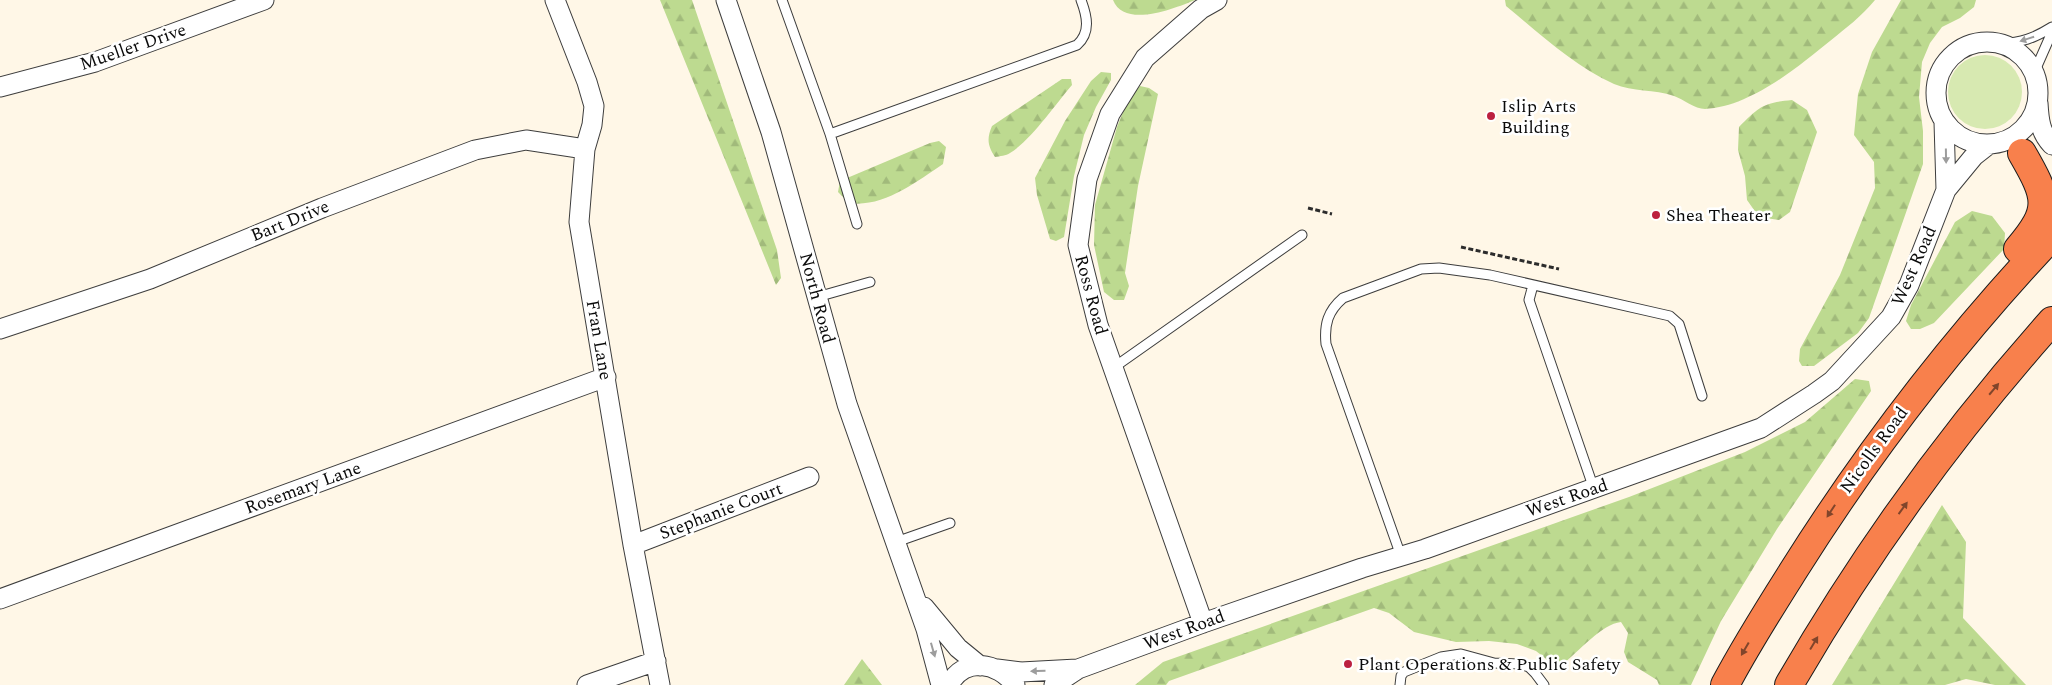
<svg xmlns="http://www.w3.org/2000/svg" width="2052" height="685" font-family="Spectral,serif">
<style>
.grass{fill:#d7e9b1}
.forest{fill:url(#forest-firs)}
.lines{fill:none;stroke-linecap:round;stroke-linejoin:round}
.lane-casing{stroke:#3d3d3d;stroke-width:11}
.street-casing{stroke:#3d3d3d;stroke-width:21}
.highway-casing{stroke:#1b1b1b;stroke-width:30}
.path{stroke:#2c2c2c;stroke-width:3;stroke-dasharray:5 2.5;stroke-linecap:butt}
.lane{stroke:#fff;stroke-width:9}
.street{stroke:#fff;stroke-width:19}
.highway{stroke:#f8804c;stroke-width:28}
.oneway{fill:#9d9d9d}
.oneway2{fill:#81452b}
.poi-dot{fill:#bc2040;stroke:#fff;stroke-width:2}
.labels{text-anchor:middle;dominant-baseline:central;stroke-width:5;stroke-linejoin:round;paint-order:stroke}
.street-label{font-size:18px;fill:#0a0a0a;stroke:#fff}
.poi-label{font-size:18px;fill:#0a0a0a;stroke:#fff;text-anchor:start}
</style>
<defs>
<pattern id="forest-firs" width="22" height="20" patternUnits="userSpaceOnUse" patternTransform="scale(1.25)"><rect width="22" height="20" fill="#bdda90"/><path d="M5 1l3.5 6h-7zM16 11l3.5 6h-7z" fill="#a1ba7b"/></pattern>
</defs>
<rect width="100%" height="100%" fill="#fff7e7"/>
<path class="grass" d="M1948 92a37 37 0 1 1 74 0a37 37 0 1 1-74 0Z"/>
<path class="forest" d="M660,0H692L777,250L781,278L776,285Z
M1113,0H1195C1176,8 1124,29 1113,0Z
M1505,0H1875C1862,16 1846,28 1830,41C1798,67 1750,107 1705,109C1695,109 1683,99 1674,96C1654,89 1633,92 1614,84C1574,66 1540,34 1506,6Z
M1901,0H1976L1974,7L1960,18L1942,27L1930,43L1922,62L1919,97L1923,131V164L1869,318L1858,333L1814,366H1802L1799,361L1800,349L1840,275L1875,188L1874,162L1854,135L1858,94L1872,52Z
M1101,72L1111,73V80L1096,107L1084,135L1074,176L1064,237L1056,241L1050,239L1037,195L1035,178L1065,121L1091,81Z
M1062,79H1071L1072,85C1055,105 1031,140 1010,153C1006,156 1000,156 995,157C987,145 987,138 992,126Z
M1140,86L1149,88L1158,94L1138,186L1125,273L1129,286L1124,300H1114L1104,292L1094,245L1095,205L1117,127L1128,100Z
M1792,100L1807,110L1817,132L1790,212L1779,220L1759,217L1747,200L1745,176L1738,150L1739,127C1760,106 1763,103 1792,100Z
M939,141L946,147L943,164C916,182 883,208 849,203L838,192L840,181L930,143Z
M1972,211L1992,216L2005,233L2004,249L1934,323L1920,329H1911L1906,321L1911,305L1955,222Z
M1855,379L1869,381L1871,391L1777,529L1721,621L1691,685H1659L1657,680L1628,662L1624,652L1628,633L1621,622C1602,624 1579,651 1563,664L1550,662L1536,651L1517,644L1489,641L1456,642L1414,632L1389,613L1374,608L1169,681L1166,685H1135L1163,662L1629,497L1745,452L1805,422Z
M1942,505L1966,542L1963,618L2026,685H1995L1966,679L1945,685H1832Z
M862,659L882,685H844Z"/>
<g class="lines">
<g class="lane-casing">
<path id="lane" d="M782,0L830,134L1077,45C1091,32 1087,16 1081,0
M2000,44C2022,42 2033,39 2052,27
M2034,73L2052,32
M830,134L857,224
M1533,285L1529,300L1594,489
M817,297L870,282
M1113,368L1302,235
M896,542L950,523
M1401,556L1326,344C1324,324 1328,311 1343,298L1421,269L1439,268L1490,275L1670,316L1679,324L1702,396
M1400,685L1401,676L1404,672L1441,657L1461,654L1494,663L1519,664L1529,667L1535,673L1544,685"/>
</g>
<g class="street-casing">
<path id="street" d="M555,0L587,82L594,106L592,125L585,149L579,222L633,545L660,685
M726,0L771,132L847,404L926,629L941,685
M1936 93a51 51 0 1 1 102 0a51 51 0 1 1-102 0Z
M0,87L95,62L264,0
M2038,103C2039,120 2040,132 2052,145
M1944,122L1946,190
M0,329L150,279L322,208L475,150L526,140L585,149
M633,545L809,477
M0,599L606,377
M924,607L958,648L980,666
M1203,623L1098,325L1078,245L1087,179L1110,114L1145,58L1201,9L1217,0
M997,669L1021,672L1077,669
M587,685L656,661
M949,685C964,656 998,662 1015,685
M1054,685L1078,669L1203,623L1362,568L1425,549L1761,428L1814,394L1832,381L1891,317L1909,285L1946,190L1974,156L1988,145"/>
</g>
<g class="highway-casing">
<path id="highway" d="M2018,249C2052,209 2048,198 2022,153
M1725,685C1746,645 1771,606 1795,568C1870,449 1955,339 2052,236
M1789,685C1864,555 1952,433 2052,321"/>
</g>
<path class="path" d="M1308,208L1332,214
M1461,247L1559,269"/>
<use href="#lane" class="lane"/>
<use href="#street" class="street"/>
<use href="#highway" class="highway"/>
</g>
<defs><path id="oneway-solid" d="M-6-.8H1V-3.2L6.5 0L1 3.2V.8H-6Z" transform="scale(1.25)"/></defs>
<g class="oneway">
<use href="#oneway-solid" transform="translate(2027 39) rotate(162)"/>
<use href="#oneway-solid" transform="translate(1946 156) rotate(89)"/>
<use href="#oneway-solid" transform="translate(933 650) rotate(74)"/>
<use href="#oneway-solid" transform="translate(1038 671) rotate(178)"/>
</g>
<g class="oneway2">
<use href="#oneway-solid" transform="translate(1994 389) rotate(-50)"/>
<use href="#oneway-solid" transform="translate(1903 508) rotate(-54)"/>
<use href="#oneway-solid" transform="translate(1831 511) rotate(123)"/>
<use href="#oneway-solid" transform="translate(1814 643) rotate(-59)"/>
<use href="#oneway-solid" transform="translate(1745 649) rotate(120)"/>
</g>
<g class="poi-dot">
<circle cx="1491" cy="116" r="5"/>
<circle cx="1656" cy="215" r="5"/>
<circle cx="1348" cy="664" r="5"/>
</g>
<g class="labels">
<g class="street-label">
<text transform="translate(133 47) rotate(-19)">Mueller Drive</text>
<text transform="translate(290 221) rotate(-22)">Bart Drive</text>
<text transform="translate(1914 266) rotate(-66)">West Road</text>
<text transform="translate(1091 295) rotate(75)">Ross Road</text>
<text transform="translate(817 298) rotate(75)">North Road</text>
<text transform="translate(599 340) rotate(80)">Fran Lane</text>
<text transform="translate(1874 450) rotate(-54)">Nicolls Road</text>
<text transform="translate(303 488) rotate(-20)">Rosemary Lane</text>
<text transform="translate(1567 498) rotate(-19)">West Road</text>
<text transform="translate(721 511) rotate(-21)">Stephanie Court</text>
<text transform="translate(1184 630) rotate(-20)">West Road</text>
</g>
<g class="poi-label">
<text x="1501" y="106">Islip Arts<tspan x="1501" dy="21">Building</tspan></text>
<text x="1666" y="215">Shea Theater</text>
<text x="1358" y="664">Plant Operations &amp; Public Safety</text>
</g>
</g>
</svg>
